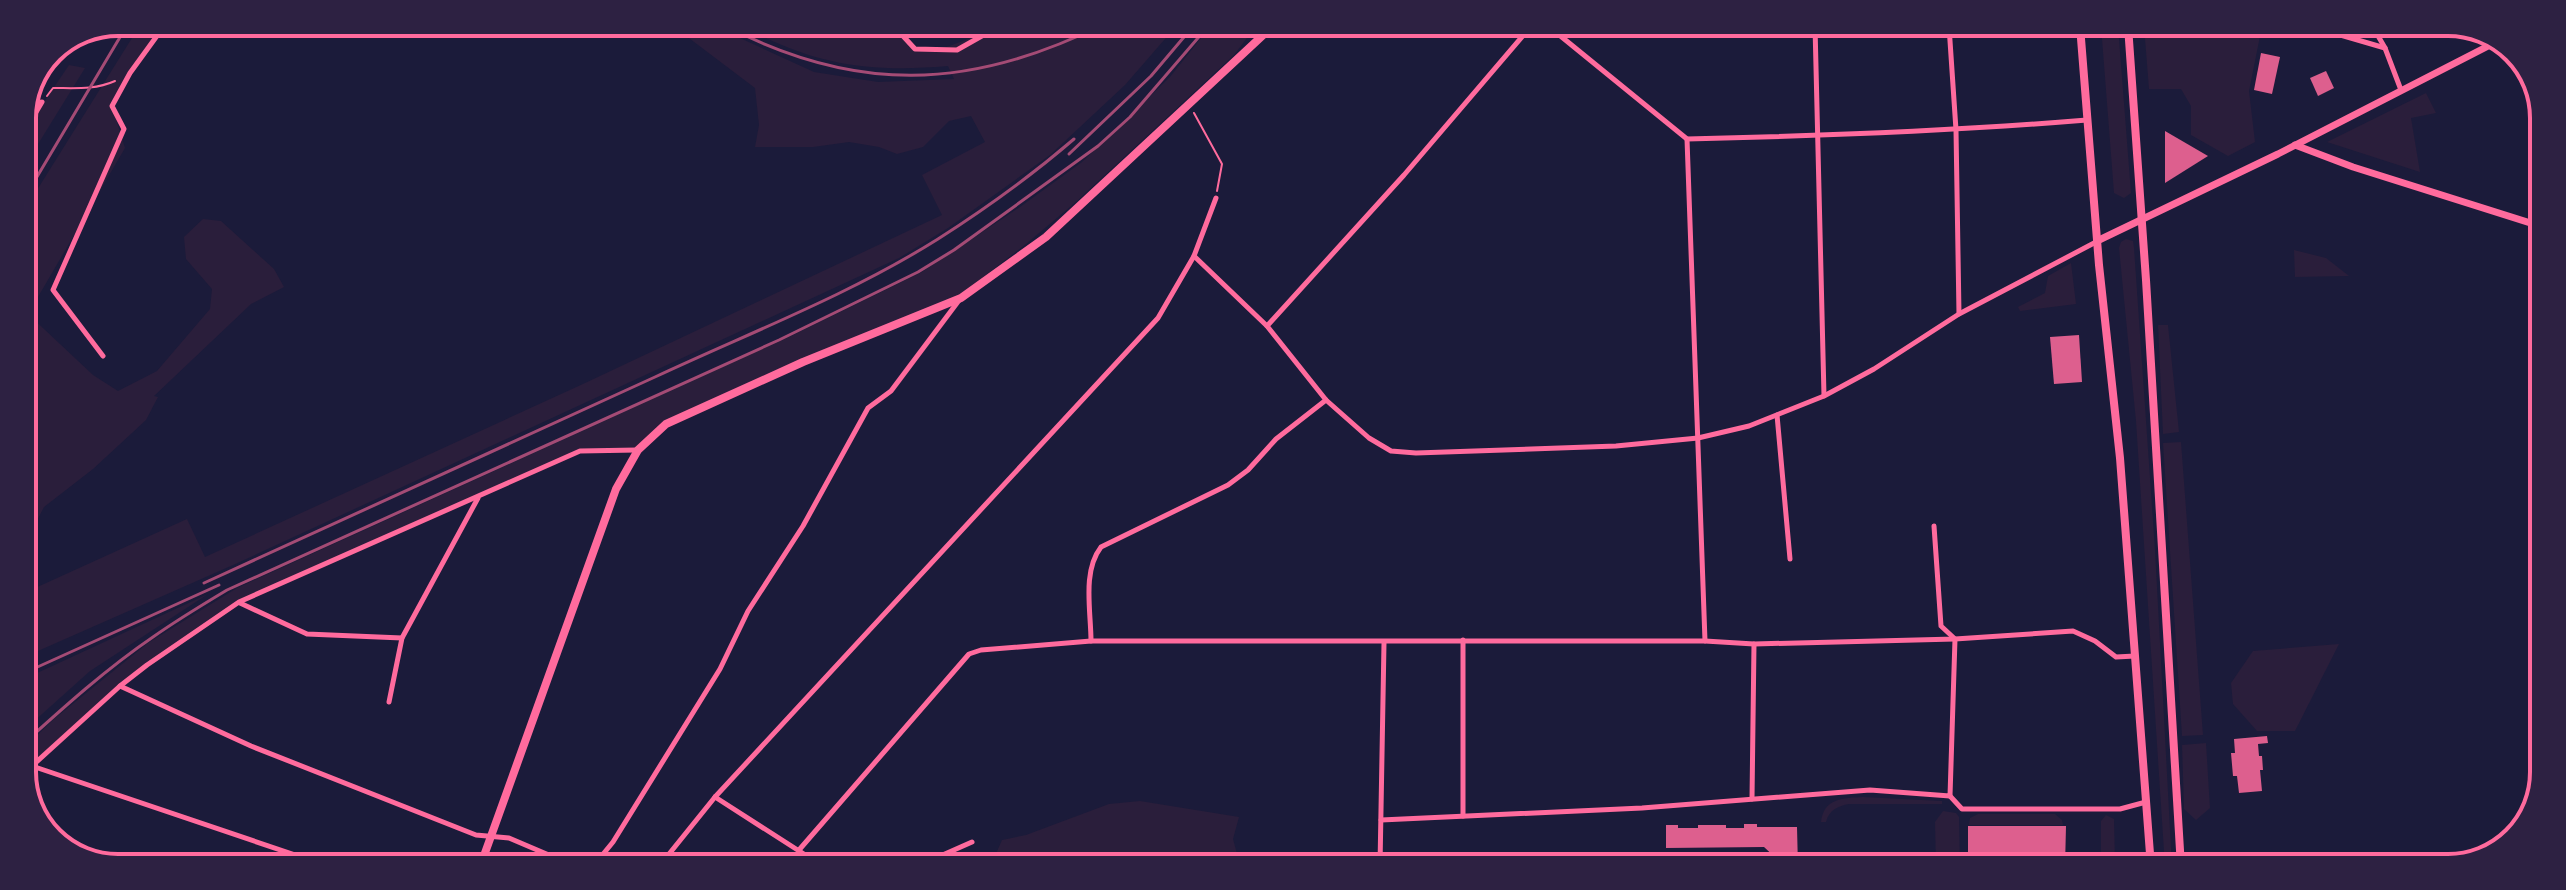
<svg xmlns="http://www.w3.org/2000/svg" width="2566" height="890" font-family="'IBM Plex Sans',sans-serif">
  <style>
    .green { fill: #2a1e3b }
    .building { fill: #dd5f8e }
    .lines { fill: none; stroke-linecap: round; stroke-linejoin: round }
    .path { stroke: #ff6b9d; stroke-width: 2 }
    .service { stroke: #ff6b9d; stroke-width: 3 }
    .minor { stroke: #ff6b9d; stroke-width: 5 }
    .tertiary { stroke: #ff6b9d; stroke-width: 7 }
    .secondary { stroke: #ff6b9d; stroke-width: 8 }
    .primary { stroke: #ff6b9d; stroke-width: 8 }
    .rail { stroke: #a44b75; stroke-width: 3 }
    .rim { fill: none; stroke: #ff6b9d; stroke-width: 4 }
  </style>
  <rect width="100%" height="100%" fill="#1b1b3a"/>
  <g class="green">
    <path d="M 142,22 L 166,22 L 130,72 L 112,106 L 125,148 L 28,314 L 93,375 L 118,391 L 157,371 L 210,309 L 212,289 L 186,259 L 184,237 L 203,219 L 221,221 L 274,269 L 284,287 L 251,304 L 154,396 L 158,397 L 146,420 L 93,469 L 44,507 L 27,540 L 22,544 L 22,214 Z"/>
    <path d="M 669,23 L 707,23 L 814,72 L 878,82 L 954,79 L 948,66 C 867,73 809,64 738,23 L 885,24 L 915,49 L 941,49 L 990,31 L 1003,24 L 1178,24 L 1125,85 L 1050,155 L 948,228 L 899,258 L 233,565 L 22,658 L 22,594 L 187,519 L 205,557 L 583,384 L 942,215 L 922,175 L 985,142 L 971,116 L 949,121 L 923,147 L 897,154 L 879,147 L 849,142 L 813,147 L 755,147 L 759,125 L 755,88 Z"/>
    <path d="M 1212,24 L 1263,24 L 1250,34 L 1234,55 L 1077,201 L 1026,244 L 960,295 L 667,424 L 638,450 L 580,451 L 242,603 L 120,686 L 22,779 L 22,750 L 54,719 L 148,643 L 237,588 L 791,336 L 922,272 L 1020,207 L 1082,162 L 1170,77 Z"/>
    <path d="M 2101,26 L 2118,26 L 2131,193 L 2124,198 L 2114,193 Z"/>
    <path d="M 2144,26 L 2262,26 L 2249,91 L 2255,142 L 2228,156 L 2191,135 L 2191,106 L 2181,89 L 2149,89 Z"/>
    <path d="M 69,65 L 85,68 L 22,170 L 22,135 Z"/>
    <path d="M 2426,93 L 2436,113 L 2411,118 L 2420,172 L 2327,142 Z"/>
    <path d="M 2126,239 L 2133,241 L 2134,248 L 2155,550 L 2172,867 L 2165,867 L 2136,421 L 2119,248 L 2121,242 Z"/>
    <path d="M 2294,250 L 2326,258 L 2349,276 L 2295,277 Z"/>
    <path d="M 2071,263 L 2076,304 L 2020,311 L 2018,307 L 2045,293 L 2048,276 Z"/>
    <path d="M 2158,325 L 2168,325 L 2179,432 L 2163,434 Z"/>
    <path d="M 2181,442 L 2203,735 L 2182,736 L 2163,443 Z"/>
    <path d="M 208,594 L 90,671 L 22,732 L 22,680 Z"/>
    <path d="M 2339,644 L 2295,731 L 2257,731 L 2233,704 L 2231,683 L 2253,651 Z"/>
    <path d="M 2206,743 L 2210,808 L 2196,820 L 2184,809 L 2182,745 Z"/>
    <path d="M 1863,797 L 1942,801 L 1942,804 L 1849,804 C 1838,806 1829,810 1826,822 L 1821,822 C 1824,798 1843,798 1863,797 Z"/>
    <path d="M 1140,801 L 1239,817 L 1233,839 L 1240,865 L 991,865 L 1002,840 L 1026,835 L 1109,804 Z"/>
    <path d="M 1943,811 L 1956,813 L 1959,817 L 1960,867 L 1936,867 L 1935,822 Z"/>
    <path d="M 1978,814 L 2055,814 L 2062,820 L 2063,825 L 1969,825 L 1970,818 Z"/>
    <path d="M 2106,815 L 2114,819 L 2115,862 L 2110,867 L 2104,867 L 2101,862 L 2101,821 Z"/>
  </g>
  <g class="building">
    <path d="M 2261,53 L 2280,57 L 2272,94 L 2254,90 Z"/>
    <path d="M 2326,71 L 2334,88 L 2318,96 L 2310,78 Z"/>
    <path d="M 2165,131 L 2208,156 L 2165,183 Z"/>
    <path d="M 2079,335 L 2082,382 L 2054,384 L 2050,337 Z"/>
    <path d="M 2267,736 L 2268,743 L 2258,744 L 2259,756 L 2262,756 L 2263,770 L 2260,770 L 2262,791 L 2239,793 L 2237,776 L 2233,776 L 2231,753 L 2235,753 L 2234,739 Z"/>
    <path d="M 1744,824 L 1757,824 L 1757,827 L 1797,827 L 1798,867 L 1778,867 L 1779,861 L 1764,847 L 1666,848 L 1666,825 L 1678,825 L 1678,828 L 1698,828 L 1698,825 L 1726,825 L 1726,828 L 1744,828 Z"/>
    <path d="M 1968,826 L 2066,826 L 2065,867 L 2050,867 L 2050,864 L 1968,864 Z"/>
  </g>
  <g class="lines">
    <g class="path">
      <path d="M 47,96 L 53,88 C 75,88 95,90 115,81"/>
      <path d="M 1194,113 L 1222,164 L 1217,191"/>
    </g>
    <path class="service" d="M 29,96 L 42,102"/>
    <g class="minor">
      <path d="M 892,24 L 915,49 L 957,50 L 1003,24"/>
      <path d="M 1547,25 L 1687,139 C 1820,136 1953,131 2087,120"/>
      <path d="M 1815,26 L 1824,396"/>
      <path d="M 1949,26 L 1956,130 L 1959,314"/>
      <path d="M 2313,27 L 2385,48"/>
      <path d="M 2373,27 L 2385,48 L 2401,90"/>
      <path d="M 22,136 L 42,102"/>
      <path d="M 1687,139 L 1705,641"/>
      <path d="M 1194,256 L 1267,326 L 1326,400 L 1369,438 L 1391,451 L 1416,453 L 1616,446 L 1698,438 L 1749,426 L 1824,396 L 1874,369 L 1959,314 L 2096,242"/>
      <path d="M 1267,326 L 1404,175 L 1532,25"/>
      <path d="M 103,356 L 53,290 L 124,129 L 112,106 L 130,73 L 167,22"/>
      <path d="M 1777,415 L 1790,559"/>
      <path d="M 240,603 L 307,634 L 402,638"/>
      <path d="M 1091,641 C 1091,611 1082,572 1101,547 L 1228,485 L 1248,470 L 1276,439 L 1326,400"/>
      <path d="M 120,686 L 251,746 L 476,835 L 509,838 L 570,864"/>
      <path d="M 389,702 L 402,638 L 478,498"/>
      <path d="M 32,766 L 322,864"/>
      <path d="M 22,779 L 32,766 L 120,686 L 147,665 L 239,602 L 580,451 L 637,450"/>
      <path d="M 1950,796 L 1962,809 L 2120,809 L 2146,802"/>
      <path d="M 715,797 L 821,865"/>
      <path d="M 1752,799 L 1754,644"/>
      <path d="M 1463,816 L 1463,640"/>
      <path d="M 1381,820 L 1642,808 L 1870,790 L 1950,796 L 1955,639 L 1941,626 L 1934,526"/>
      <path d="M 799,850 L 969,654 L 981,650 L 1091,641 L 1705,641 L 1754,644 L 1955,639 L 2073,631 L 2095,641 L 2116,657 L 2135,656"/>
      <path d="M 595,864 L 613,842 L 720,669 L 748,611 L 803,526 L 868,408 L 891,391 L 960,299"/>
      <path d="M 661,864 L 715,797 L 1158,318 L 1194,256 L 1216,198"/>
      <path d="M 920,865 L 972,842"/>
      <path d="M 1380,866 L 1384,643"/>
    </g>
    <g class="tertiary">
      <path d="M 2295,145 L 2353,167 L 2543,227"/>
      <path d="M 2097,241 L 2278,154 L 2498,41"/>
    </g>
    <path class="secondary" d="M 481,864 L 616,489 L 638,450 L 666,424 L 803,362 L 961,298 L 1046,237 L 1275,24"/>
    <g class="primary">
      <path d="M 2080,26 L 2099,265 L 2120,458 L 2151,867"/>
      <path d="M 2128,26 L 2146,280 L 2181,867"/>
    </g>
    <g class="rail">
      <path d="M 720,23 C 854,94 969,91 1104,24"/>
      <path d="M 45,62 L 63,44"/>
      <path d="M 1069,154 L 1151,76 L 1195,24"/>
      <path d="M 22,202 L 129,22"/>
      <path d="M 204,583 C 354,513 505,446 655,377 C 749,333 849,295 938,239 C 985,209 1031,176 1074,139"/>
      <path d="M 22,674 L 219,585"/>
      <path d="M 22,745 C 64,707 106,669 153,637 C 177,620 202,605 227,590 L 779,340 L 918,272 L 954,250 L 1098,146 L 1130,117 L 1210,24"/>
    </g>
  </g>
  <path d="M0 0H2566V890H0ZM118 36H2448A82 82 0 0 1 2530 118V772A82 82 0 0 1 2448 854H118A82 82 0 0 1 36 772V118A82 82 0 0 1 118 36Z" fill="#2d2142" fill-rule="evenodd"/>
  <path class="rim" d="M118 36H2448A82 82 0 0 1 2530 118V772A82 82 0 0 1 2448 854H118A82 82 0 0 1 36 772V118A82 82 0 0 1 118 36Z"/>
</svg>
